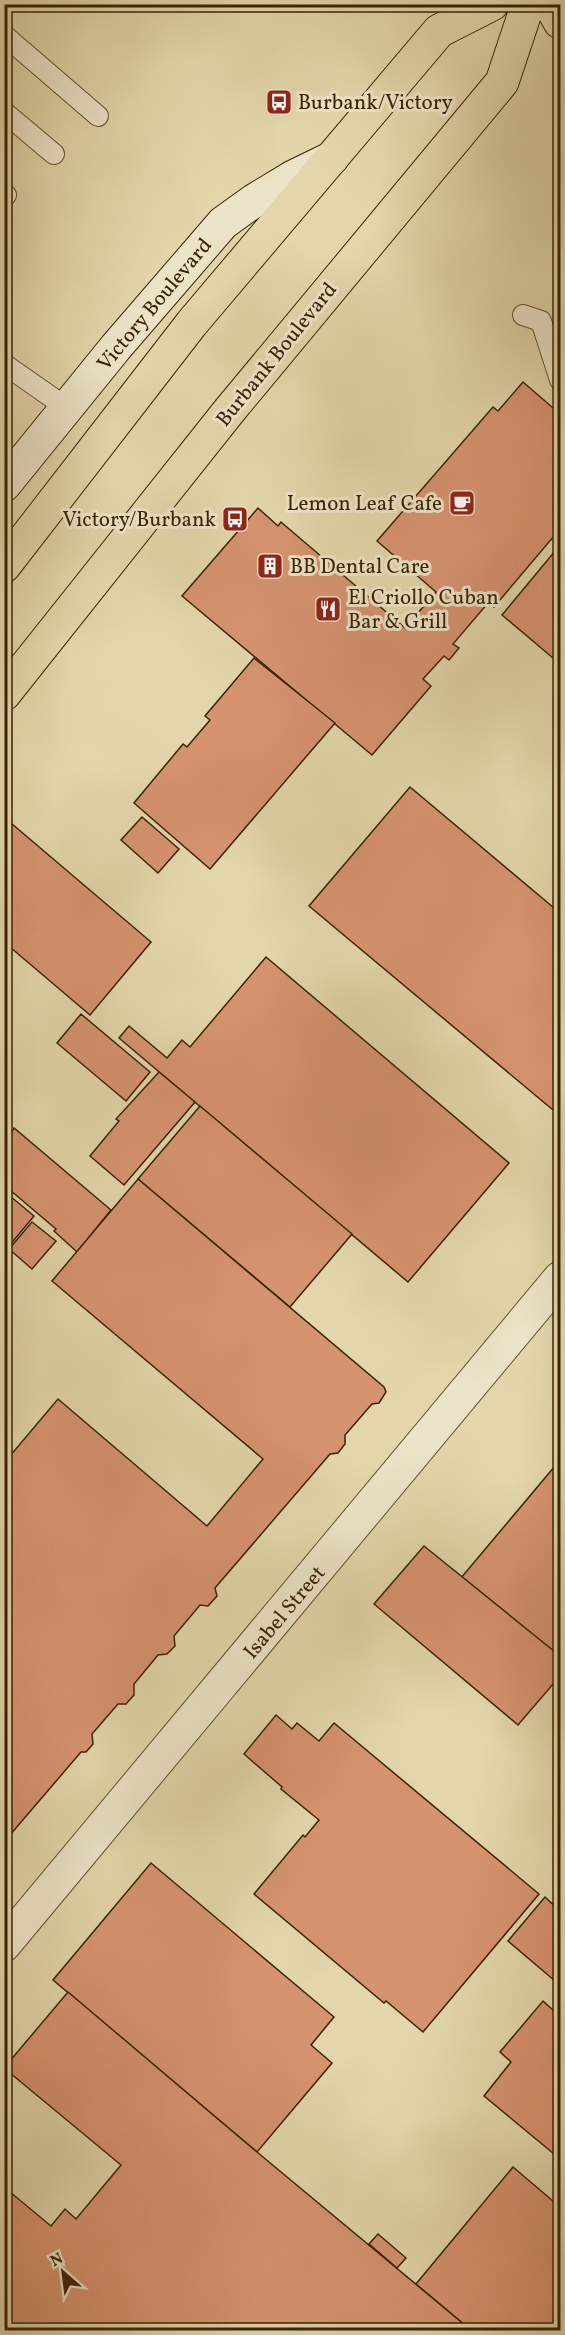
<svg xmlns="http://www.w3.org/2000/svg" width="565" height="2335" font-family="Vollkorn,serif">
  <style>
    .building { fill: #d69370; stroke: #392302; stroke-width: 1.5 }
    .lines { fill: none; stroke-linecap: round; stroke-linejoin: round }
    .lane-casing { stroke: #63502c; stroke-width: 22 }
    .street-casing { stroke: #63502c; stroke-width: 35 }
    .secondary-casing { stroke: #392302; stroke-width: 35 }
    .primary-casing { stroke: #392302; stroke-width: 35 }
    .lane { stroke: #ece4c8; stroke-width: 20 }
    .street { stroke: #ece4c8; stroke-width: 33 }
    .secondary { stroke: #ece4c8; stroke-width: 33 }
    .primary { stroke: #e2d6aa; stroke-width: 33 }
    .labels { text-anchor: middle; stroke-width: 6; stroke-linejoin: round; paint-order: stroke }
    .poi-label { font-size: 21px; fill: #392302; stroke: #ece4c8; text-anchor: start }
    .street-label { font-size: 21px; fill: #392302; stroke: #ece4c8 }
  </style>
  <rect width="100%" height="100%" fill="#e2d6aa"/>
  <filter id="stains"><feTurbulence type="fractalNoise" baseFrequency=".00333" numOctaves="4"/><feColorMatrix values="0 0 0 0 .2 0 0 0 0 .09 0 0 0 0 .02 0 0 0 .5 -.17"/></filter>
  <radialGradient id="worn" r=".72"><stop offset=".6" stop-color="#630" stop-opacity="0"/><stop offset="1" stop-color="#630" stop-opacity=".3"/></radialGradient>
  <g class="building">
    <path d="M 523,382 L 560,414 L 560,529 L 494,607 L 488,603 L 453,644 L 459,648 L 449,660 L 444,656 L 423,679 L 431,686 L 372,755 L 182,596 L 258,508 L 278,526 L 281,522 L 405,628 L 436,592 L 377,541 L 493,407 L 498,411 Z"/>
    <path d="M 560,545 L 560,664 L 502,615 Z"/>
    <path d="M 254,658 L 335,723 L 210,869 L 134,803 L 183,744 L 187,747 L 210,720 L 205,716 Z"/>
    <path d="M 410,787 L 560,913 L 560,1100 L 553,1110 L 309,906 Z"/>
    <path d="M 142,817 L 179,849 L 158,873 L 121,840 Z"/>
    <path d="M 5,818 L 151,942 L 90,1015 L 4,942 Z"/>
    <path d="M 266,957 L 509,1163 L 408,1282 L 119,1038 L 129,1026 L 167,1058 L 182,1040 L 190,1047 Z"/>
    <path d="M 81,1014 L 150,1072 L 126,1101 L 57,1043 Z"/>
    <path d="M 159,1072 L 195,1102 L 124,1185 L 90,1156 L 119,1121 L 116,1119 Z"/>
    <path d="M 200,1106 L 352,1234 L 290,1307 L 138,1179 Z"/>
    <path d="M 4,1127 L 11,1133 L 14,1128 L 111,1210 L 77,1252 L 54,1231 L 56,1229 L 4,1185 Z"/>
    <path d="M 138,1179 L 384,1387 L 386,1392 L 379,1403 L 372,1404 L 345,1435 L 345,1444 L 338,1453 L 330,1454 L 215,1588 L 217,1596 L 208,1606 L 200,1605 L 174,1636 L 175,1646 L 167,1654 L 158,1655 L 134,1684 L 134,1695 L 126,1704 L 118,1704 L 92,1734 L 93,1744 L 86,1752 L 81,1752 L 4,1842 L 4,1463 L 58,1399 L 207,1526 L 263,1459 L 52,1281 Z"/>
    <path d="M 4,1191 L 34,1216 L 4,1252 Z"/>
    <path d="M 32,1222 L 56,1241 L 32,1269 L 9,1249 Z"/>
    <path d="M 560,1460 L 560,1656 L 461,1578 Z"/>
    <path d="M 424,1546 L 560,1656 L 560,1676 L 518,1725 L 374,1604 Z"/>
    <path d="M 276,1715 L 292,1729 L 297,1723 L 319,1741 L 334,1723 L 539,1894 L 423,2032 L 386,2001 L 384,2003 L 254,1894 L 303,1835 L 305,1837 L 319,1820 L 281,1789 L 282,1787 L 244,1754 Z"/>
    <path d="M 151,1863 L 334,2017 L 311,2045 L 332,2063 L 257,2152 L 53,1980 Z"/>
    <path d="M 545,1897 L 560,1911 L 560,1974 L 555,1981 L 508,1941 Z"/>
    <path d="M 68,1992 L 257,2152 L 471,2330 L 4,2330 L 4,2187 L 51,2226 L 65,2209 L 76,2219 L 121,2165 L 4,2068 Z"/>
    <path d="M 543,2001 L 554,2011 L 560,2003 L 560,2159 L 484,2096 L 511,2062 L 500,2052 Z"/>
    <path d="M 513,2167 L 560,2207 L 560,2330 L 471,2330 L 416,2284 Z"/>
    <path d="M 378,2234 L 406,2258 L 397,2268 L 369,2244 Z"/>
  </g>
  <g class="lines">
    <defs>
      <g id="lane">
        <path d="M 4,35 L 98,116"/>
        <path d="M 4,112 L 54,154"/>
        <path d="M 4,194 L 6,195"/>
        <path d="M 523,315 L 541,321 L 560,380"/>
        <path d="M 4,364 L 67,408"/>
      </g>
      <path id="street" d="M 4,1945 L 560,1278"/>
      <path id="secondary" d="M 4,485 L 116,347 L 223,223 L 255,200 L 293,177 L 332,158"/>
      <g id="primary">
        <path d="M 550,4 L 560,22"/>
        <path d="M 4,566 L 192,323 L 439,31 L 492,4"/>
        <path d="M 4,694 L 229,411 L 502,82 L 528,4"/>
      </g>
    </defs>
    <use href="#lane" class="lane-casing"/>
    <use href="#street" class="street-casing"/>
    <use href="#secondary" class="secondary-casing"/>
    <use href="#primary" class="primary-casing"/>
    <use href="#lane" class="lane"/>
    <use href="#street" class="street"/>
    <use href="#secondary" class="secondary"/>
    <use href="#primary" class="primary"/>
  </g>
  <defs>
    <symbol id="bus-square" viewBox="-11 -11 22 22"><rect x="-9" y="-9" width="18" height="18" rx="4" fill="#8f2418" stroke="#ece4c8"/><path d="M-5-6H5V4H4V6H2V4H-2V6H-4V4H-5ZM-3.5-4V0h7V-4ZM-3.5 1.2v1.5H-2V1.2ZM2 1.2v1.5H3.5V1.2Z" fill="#fff"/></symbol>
    <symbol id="cafe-square" viewBox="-11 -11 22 22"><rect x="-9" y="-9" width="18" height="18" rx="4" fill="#8f2418" stroke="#ece4c8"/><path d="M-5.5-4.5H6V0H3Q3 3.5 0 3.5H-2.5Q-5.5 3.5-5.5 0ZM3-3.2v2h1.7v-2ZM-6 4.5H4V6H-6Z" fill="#fff"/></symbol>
    <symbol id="building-square" viewBox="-11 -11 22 22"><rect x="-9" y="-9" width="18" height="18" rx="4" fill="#8f2418" stroke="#ece4c8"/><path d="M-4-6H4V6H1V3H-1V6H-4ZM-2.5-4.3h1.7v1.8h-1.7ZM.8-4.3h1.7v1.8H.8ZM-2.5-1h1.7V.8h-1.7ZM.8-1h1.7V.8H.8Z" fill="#fff"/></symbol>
    <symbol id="restaurant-square" viewBox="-11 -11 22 22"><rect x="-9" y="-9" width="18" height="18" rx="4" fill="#8f2418" stroke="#ece4c8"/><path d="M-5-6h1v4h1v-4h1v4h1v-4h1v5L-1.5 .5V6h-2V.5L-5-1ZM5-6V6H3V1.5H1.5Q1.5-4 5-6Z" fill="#fff"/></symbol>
  </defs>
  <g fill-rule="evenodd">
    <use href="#bus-square" x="264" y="87" width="30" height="30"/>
    <use href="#cafe-square" x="447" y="488" width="30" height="30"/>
    <use href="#bus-square" x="220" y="504" width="30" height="30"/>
    <use href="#building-square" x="255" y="551" width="30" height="30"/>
    <use href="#restaurant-square" x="313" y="594" width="30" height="30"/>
  </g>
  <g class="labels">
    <g class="poi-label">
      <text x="298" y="109">Burbank/Victory</text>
      <text x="442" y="510" text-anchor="end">Lemon Leaf Cafe</text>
      <text x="216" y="526" text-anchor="end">Victory/Burbank</text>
      <text x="290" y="573">BB Dental Care</text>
      <text x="348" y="604">El Criollo Cuban<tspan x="348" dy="24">Bar &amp; Grill</tspan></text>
    </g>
    <g class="street-label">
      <text transform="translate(154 304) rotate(-50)" y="7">Victory Boulevard</text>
      <text transform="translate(276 354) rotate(-51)" y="7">Burbank Boulevard</text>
      <text transform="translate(284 1612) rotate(-50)" y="7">Isabel Street</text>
    </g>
  </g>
  <rect width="565" height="2335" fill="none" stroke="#e2d6aa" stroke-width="24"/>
  <rect x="6" y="6" width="553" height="2323" fill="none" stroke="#392302" stroke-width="3"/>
  <rect x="12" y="12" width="541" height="2311" fill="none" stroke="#392302" stroke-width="1.5"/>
  <g transform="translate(63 2272) rotate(332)" stroke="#ece4c8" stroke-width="4.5" paint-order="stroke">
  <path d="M0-4.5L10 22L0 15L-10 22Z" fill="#392302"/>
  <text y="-9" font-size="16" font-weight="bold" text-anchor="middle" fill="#392302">N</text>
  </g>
  <rect width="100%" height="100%" filter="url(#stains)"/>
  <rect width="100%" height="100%" fill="url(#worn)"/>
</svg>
